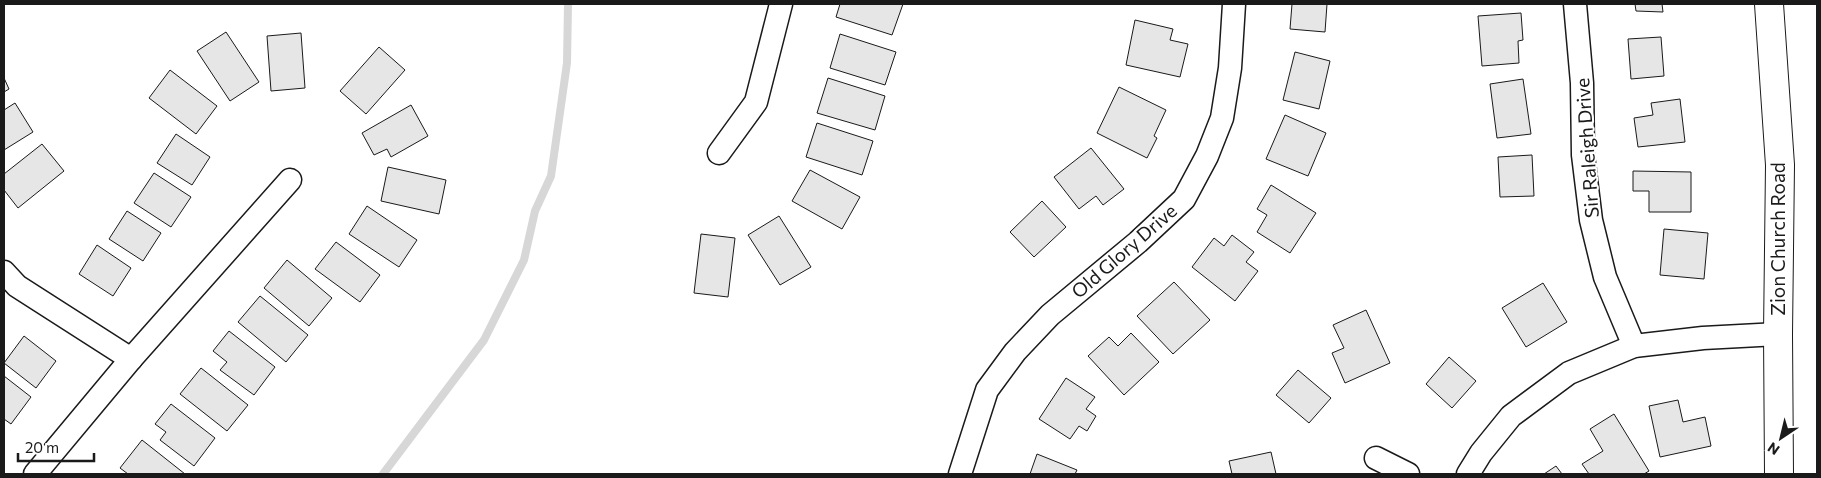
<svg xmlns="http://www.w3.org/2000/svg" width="1821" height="478" font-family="Commissioner,sans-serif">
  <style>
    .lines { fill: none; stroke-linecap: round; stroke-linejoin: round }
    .stream { stroke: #d7d7d7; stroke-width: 8 }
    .building { fill: #e6e6e6; stroke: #1a1a1a }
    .street-casing { stroke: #1a1a1a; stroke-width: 25 }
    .secondary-casing { stroke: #1a1a1a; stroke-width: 30 }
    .street { stroke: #fff; stroke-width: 22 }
    .secondary { stroke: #fff; stroke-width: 28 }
    .labels { text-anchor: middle; stroke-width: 4; stroke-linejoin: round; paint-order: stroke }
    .street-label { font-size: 19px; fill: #1a1a1a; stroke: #fff }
  </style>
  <rect width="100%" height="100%" fill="#fff"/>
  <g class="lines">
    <path class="stream" d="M 383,474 L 484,340 L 524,260 L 535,211 L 551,176 L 567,63 L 568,4"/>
  </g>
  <g class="building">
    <path d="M 840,4 L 903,4 L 892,35 L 836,17 Z"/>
    <path d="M 1292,4 L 1327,4 L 1325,32 L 1290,29 Z"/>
    <path d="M 1635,4 L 1662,4 L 1663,12 L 1636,11 Z"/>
    <path d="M 1521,13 L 1523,40 L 1518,41 L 1519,63 L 1482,66 L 1478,16 Z"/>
    <path d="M 1135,20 L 1173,29 L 1170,40 L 1188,44 L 1180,77 L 1126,65 Z"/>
    <path d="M 226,32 L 259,82 L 230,101 L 197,51 Z"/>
    <path d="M 301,33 L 305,88 L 271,91 L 267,36 Z"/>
    <path d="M 840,34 L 896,52 L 885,85 L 830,68 Z"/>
    <path d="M 1661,37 L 1664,76 L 1631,79 L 1628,39 Z"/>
    <path d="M 379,47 L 405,70 L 366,114 L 340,91 Z"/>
    <path d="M 1295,52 L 1330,61 L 1319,109 L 1283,100 Z"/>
    <path d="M 170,70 L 217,106 L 196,134 L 149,98 Z"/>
    <path d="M 4,78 L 9,89 L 4,92 Z"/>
    <path d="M 828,78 L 885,96 L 875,130 L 817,113 Z"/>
    <path d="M 1523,79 L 1531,134 L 1497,138 L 1490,84 Z"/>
    <path d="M 1119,87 L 1166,110 L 1154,136 L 1157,138 L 1147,158 L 1097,133 Z"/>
    <path d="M 1680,99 L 1685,142 L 1638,147 L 1634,118 L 1653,115 L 1651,103 Z"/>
    <path d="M 15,103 L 33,132 L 4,150 L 4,110 Z"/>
    <path d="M 411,105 L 428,136 L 391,157 L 387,149 L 374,155 L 362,133 Z"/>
    <path d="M 1285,115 L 1326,133 L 1308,176 L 1266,159 Z"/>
    <path d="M 817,123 L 873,141 L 862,175 L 806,157 Z"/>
    <path d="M 176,134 L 210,157 L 192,185 L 157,163 Z"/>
    <path d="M 42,144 L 64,171 L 18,208 L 4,190 L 4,174 Z"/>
    <path d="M 1091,148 L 1124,189 L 1103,205 L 1096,196 L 1079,209 L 1054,177 Z"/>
    <path d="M 1532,155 L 1534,196 L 1500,197 L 1498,157 Z"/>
    <path d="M 388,167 L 446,180 L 439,214 L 381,201 Z"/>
    <path d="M 810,170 L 860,197 L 842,229 L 792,201 Z"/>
    <path d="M 1633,171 L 1691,172 L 1691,212 L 1649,212 L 1649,191 L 1633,191 Z"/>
    <path d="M 154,173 L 191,197 L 171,227 L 134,203 Z"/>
    <path d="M 1271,185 L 1316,213 L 1290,253 L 1257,232 L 1267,215 L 1257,209 Z"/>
    <path d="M 1042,201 L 1066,227 L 1034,257 L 1010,232 Z"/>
    <path d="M 367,206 L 417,240 L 399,267 L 349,234 Z"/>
    <path d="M 127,211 L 161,233 L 143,261 L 109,239 Z"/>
    <path d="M 779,216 L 811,267 L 780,285 L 748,235 Z"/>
    <path d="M 1664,229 L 1708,233 L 1704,279 L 1660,275 Z"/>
    <path d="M 701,234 L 735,238 L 728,297 L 694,293 Z"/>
    <path d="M 1232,235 L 1254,252 L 1246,262 L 1258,271 L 1235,301 L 1192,267 L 1214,238 L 1224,246 Z"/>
    <path d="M 336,242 L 380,275 L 360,302 L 315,269 Z"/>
    <path d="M 97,245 L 131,268 L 113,296 L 79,274 Z"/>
    <path d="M 287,260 L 332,298 L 309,326 L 264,288 Z"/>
    <path d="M 1174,282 L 1210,320 L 1173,354 L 1137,316 Z"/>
    <path d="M 1543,283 L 1567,322 L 1526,347 L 1502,308 Z"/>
    <path d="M 260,296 L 308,335 L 286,362 L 238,322 Z"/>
    <path d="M 1366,310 L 1390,363 L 1345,383 L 1332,353 L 1344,348 L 1333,325 Z"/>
    <path d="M 229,331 L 275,367 L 254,395 L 220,370 L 227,362 L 213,351 Z"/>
    <path d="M 1131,333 L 1159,362 L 1124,395 L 1088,356 L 1109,337 L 1118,346 Z"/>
    <path d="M 24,336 L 56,361 L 36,388 L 4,363 Z"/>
    <path d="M 1449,357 L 1476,381 L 1452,408 L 1426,384 Z"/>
    <path d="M 201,368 L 248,405 L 227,431 L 180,394 Z"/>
    <path d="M 1298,370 L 1331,398 L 1309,423 L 1276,395 Z"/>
    <path d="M 4,376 L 31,397 L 11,424 L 4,419 Z"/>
    <path d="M 1066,378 L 1095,397 L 1086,409 L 1096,416 L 1087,431 L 1079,426 L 1070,439 L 1039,419 Z"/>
    <path d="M 1678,400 L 1683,422 L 1705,417 L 1711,446 L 1660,457 L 1649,406 Z"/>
    <path d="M 171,404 L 215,438 L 194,466 L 160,440 L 166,432 L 155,424 Z"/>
    <path d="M 1614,414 L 1649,471 L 1644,474 L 1589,474 L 1582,464 L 1603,451 L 1590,429 Z"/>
    <path d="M 142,440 L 185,474 L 128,474 L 120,468 Z"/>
    <path d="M 1271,452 L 1276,474 L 1232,474 L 1229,461 Z"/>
    <path d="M 1037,454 L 1077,470 L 1075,474 L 1030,474 Z"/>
    <path d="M 1556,466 L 1562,474 L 1544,474 Z"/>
  </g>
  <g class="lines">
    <defs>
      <g id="street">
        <path d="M 1575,4 L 1582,83 L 1583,155 L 1591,220 L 1605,277 L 1634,346"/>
        <path d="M 719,153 L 756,102 L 781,4"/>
        <path d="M 4,272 L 17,286 L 131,359"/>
        <path d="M 1376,458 L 1408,474"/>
        <path d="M 35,474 L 131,359 L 290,180"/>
        <path d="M 960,474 L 987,390 L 1015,352 L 1050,315 L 1138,242 L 1184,199 L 1207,156 L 1222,118 L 1230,68 L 1234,4"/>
        <path d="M 1468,474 L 1481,453 L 1511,416 L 1569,373 L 1634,346 L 1703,338 L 1778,334"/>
      </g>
      <path id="secondary" d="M 1769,4 L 1780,165 L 1778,334 L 1779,474"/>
    </defs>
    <use href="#street" class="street-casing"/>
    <use href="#secondary" class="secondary-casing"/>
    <use href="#street" class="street"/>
    <use href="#secondary" class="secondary"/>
  </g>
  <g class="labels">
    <g class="street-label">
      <text transform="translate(1587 148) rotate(-94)" y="7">Sir Raleigh Drive</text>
      <text transform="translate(1778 239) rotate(-90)" y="7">Zion Church Road</text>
      <text transform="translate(1124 251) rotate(-41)" y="7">Old Glory Drive</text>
    </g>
  </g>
  <rect width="1821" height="478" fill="none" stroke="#1a1a1a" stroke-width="10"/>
  <g transform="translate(1781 438) rotate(215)" stroke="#ffffff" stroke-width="4" paint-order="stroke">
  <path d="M0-4L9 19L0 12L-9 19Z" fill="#1a1a1a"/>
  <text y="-8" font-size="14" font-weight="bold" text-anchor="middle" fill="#1a1a1a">N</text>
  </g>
  <path d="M18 453v8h76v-8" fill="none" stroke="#1a1a1a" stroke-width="2.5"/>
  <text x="25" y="453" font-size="15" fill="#1a1a1a" stroke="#ffffff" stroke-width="4" paint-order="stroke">20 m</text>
</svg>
